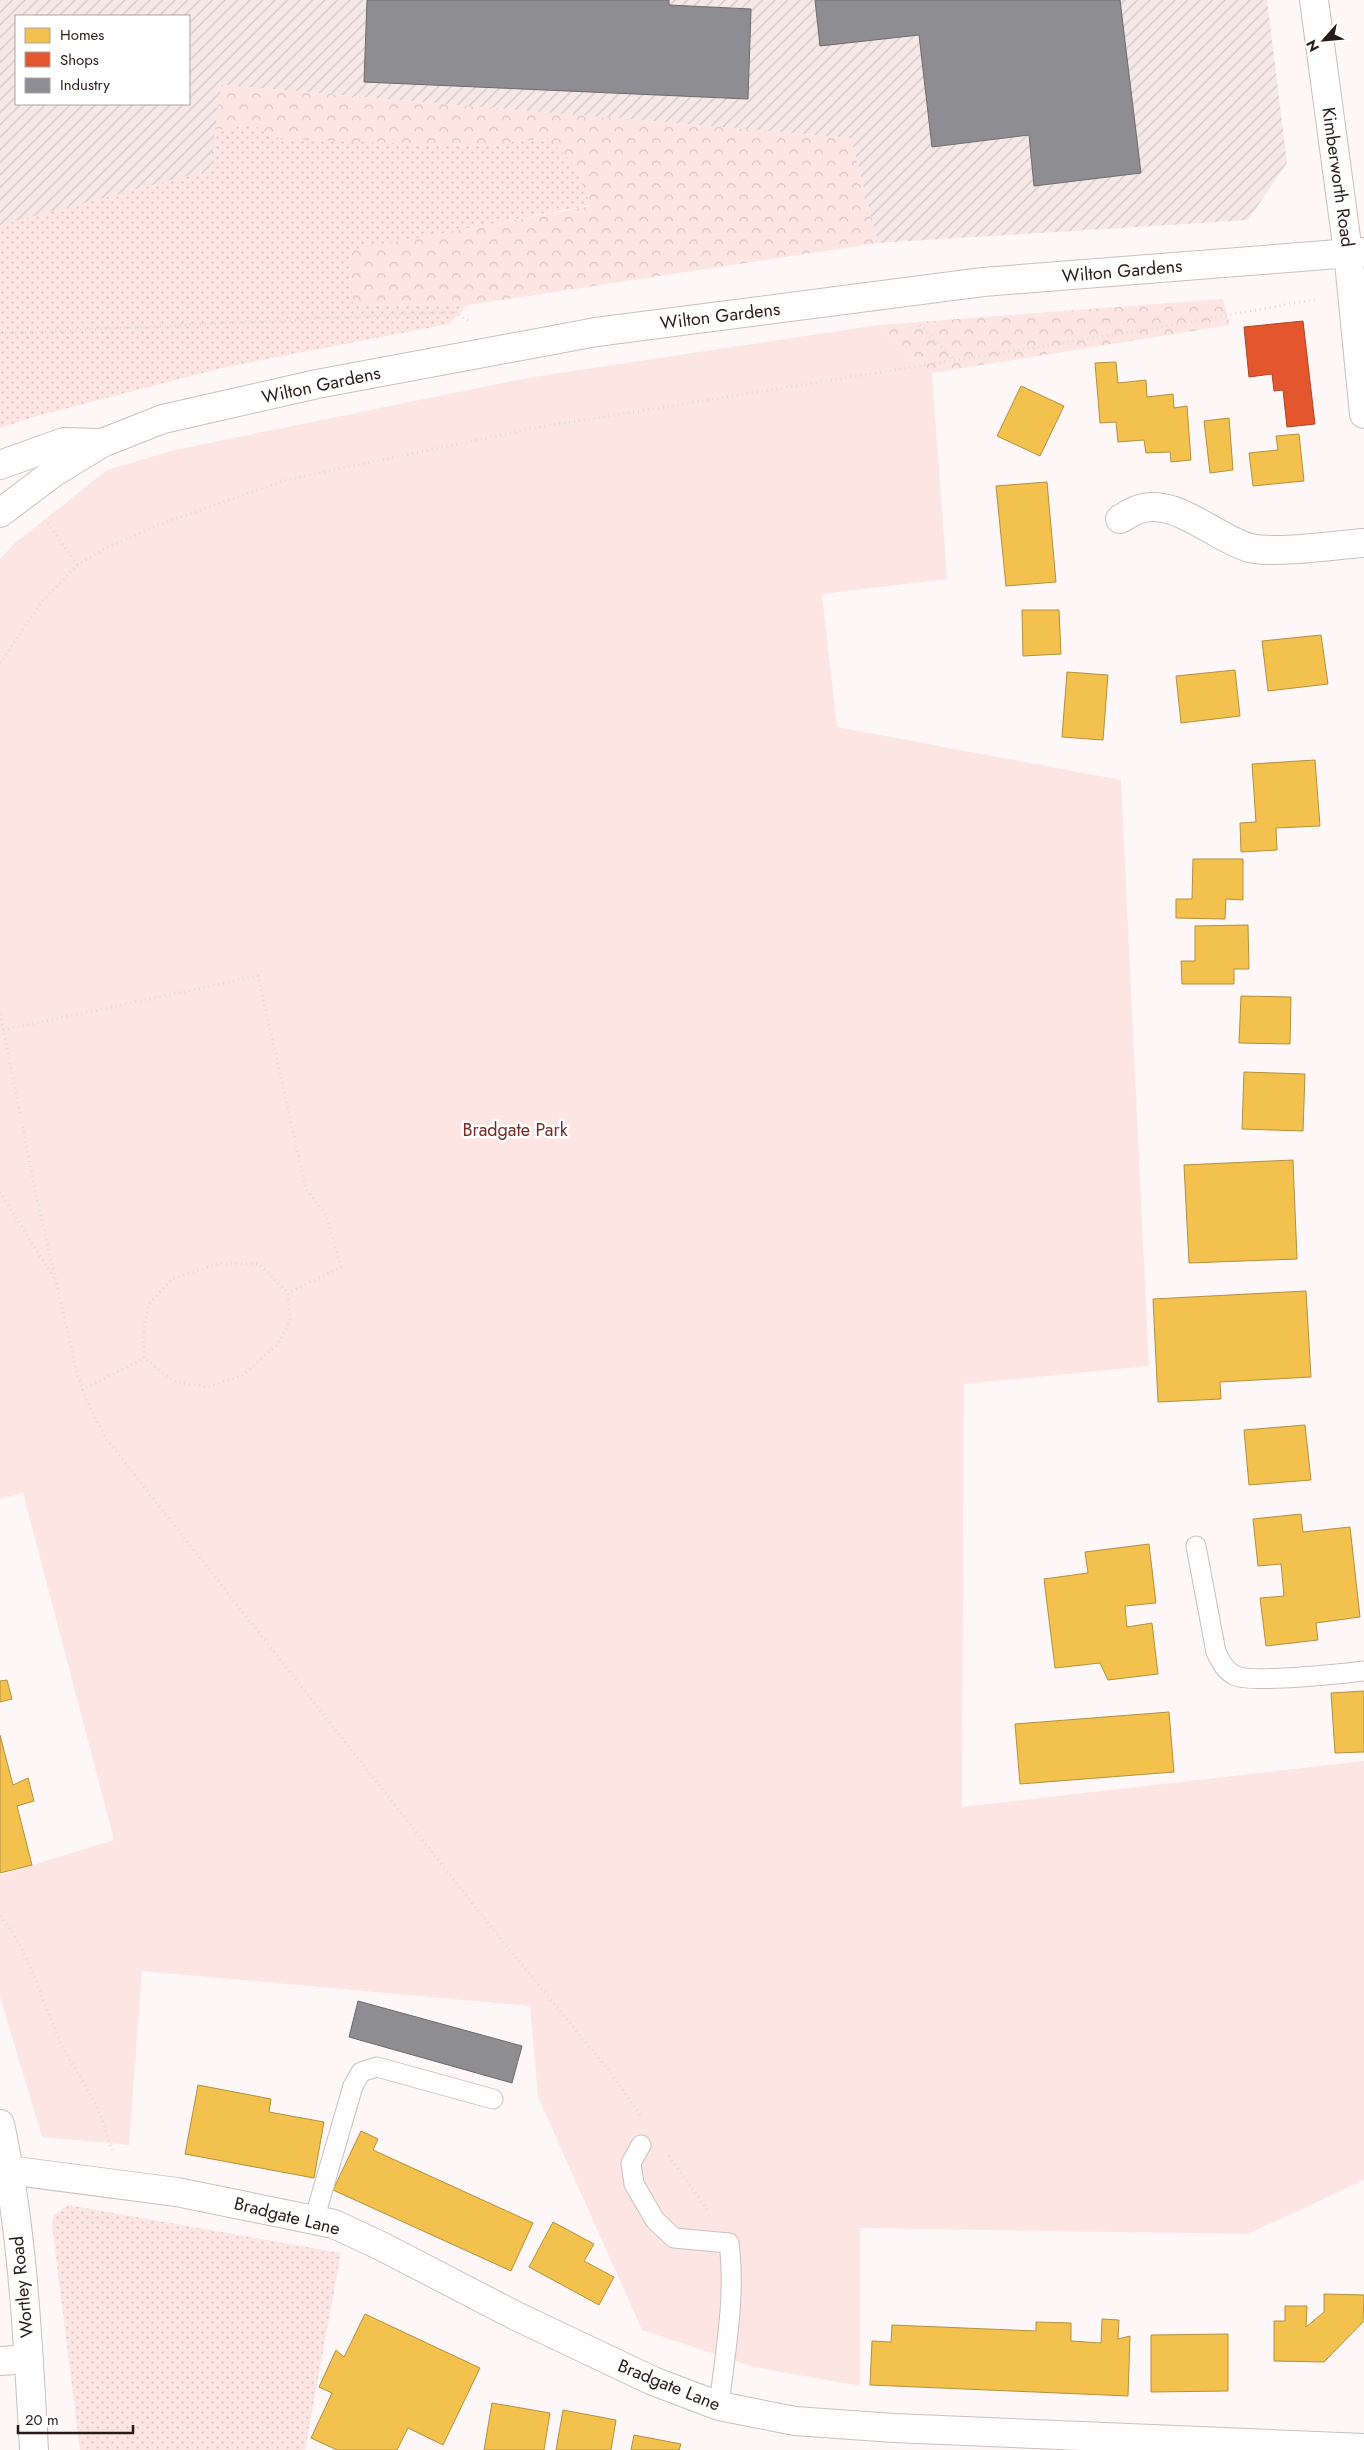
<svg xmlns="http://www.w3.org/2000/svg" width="1364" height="2450" font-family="Jost,sans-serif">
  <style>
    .industrial { fill: url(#industrial-furrows); fill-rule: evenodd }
    .grass { fill: url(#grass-dots) }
    .forest { fill: url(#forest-crowns) }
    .green { fill: #fce5e2 }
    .homes { fill: #f2c14e; stroke: #b58f3e }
    .shops { fill: #e4572e; stroke: #ac4527 }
    .industry { fill: #8d8d92; stroke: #6f6a6d }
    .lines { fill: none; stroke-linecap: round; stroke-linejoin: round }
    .service-casing { stroke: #c9c0be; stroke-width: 21 }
    .minor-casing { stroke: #c9c0be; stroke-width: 30 }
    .tertiary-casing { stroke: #c9c0be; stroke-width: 30 }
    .primary-casing { stroke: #c9c0be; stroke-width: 30 }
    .path { stroke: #dedcdc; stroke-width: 3; stroke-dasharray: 1 4; stroke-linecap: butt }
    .service { stroke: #fffefe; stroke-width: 19 }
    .minor { stroke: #fffefe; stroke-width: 28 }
    .tertiary { stroke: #fffefe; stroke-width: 28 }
    .primary { stroke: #fffefe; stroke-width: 28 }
    .labels { text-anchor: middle; stroke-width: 5; stroke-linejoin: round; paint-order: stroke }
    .street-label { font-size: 18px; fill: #281a18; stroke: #fff }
    .park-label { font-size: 18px; fill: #772923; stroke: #fff }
  </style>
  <defs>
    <pattern id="industrial-furrows" width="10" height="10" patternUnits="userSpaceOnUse" patternTransform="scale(1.25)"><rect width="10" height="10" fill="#f5e8e6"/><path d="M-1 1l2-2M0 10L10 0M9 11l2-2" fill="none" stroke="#d2c6c5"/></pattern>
    <pattern id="grass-dots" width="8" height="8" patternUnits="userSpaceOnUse" patternTransform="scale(1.25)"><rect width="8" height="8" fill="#fce5e2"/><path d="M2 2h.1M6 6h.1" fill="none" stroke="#d8c4c1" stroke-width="1.8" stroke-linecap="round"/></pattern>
    <pattern id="forest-crowns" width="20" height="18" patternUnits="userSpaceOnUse" patternTransform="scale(1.25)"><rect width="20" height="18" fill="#fce5e2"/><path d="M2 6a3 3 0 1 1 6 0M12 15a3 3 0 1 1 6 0" fill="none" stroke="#d8c4c1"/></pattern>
  </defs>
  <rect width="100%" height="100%" fill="#fdf8f7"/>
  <path class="industrial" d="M 0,0 L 1267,0 L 1287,163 L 1248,220 L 878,243 L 851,138 L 221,85 L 211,170 L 0,225 ZM 16,16 L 189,16 L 189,104 L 16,104 Z"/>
  <g class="grass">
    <path d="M 253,125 L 281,139 L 476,146 L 549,138 L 574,165 L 591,205 L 350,251 L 353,304 L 468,305 L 449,324 L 226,367 L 37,416 L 0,428 L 0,225 L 210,170 L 215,130 Z"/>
    <path d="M 68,2205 L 341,2253 L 305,2450 L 80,2450 L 52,2226 L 54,2215 Z"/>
  </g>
  <g class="forest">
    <path d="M 221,85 L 851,138 L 878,243 L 468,305 L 353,304 L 350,250 L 591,206 L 574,165 L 549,138 L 476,146 L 281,139 L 253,125 L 215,130 Z"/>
    <path d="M 1223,299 L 1230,325 L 932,373 L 878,325 Z"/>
  </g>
  <path class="green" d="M 878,325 L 932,373 L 947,579 L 822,594 L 837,727 L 1121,780 L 1149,1366 L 964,1384 L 962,1807 L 1364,1761 L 1364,2180 L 1248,2234 L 860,2228 L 860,2386 L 754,2367 L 642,2330 L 538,2097 L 530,2006 L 142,1971 L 129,2145 L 42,2137 L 0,1997 L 0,1875 L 114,1840 L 23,1493 L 0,1499 L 0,559 L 14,544 L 107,470 L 175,450 L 527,378 Z"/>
  <g class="homes">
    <path d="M 1116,362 L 1118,383 L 1146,380 L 1147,397 L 1173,394 L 1174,408 L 1187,406 L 1191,460 L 1171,462 L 1170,452 L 1146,453 L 1144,440 L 1118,442 L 1116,422 L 1100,423 L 1095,363 Z"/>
    <path d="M 1021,386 L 1064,406 L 1040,456 L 997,436 Z"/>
    <path d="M 1229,418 L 1233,470 L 1210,473 L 1204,421 Z"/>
    <path d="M 1299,434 L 1304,481 L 1253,486 L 1249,453 L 1278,450 L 1276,436 Z"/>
    <path d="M 1047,482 L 1056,582 L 1006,586 L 996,486 Z"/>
    <path d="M 1022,610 L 1059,610 L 1061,654 L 1023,656 Z"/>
    <path d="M 1321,635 L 1328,684 L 1268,691 L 1262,641 Z"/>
    <path d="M 1235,670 L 1240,716 L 1181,723 L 1176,676 Z"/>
    <path d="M 1067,672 L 1108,675 L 1103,740 L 1062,737 Z"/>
    <path d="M 1315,760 L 1320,826 L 1276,828 L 1277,850 L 1241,852 L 1240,823 L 1256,822 L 1252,764 Z"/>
    <path d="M 1193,859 L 1243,859 L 1243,900 L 1226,899 L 1225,919 L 1176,918 L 1176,899 L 1192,899 Z"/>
    <path d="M 1248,925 L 1249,969 L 1234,969 L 1234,984 L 1182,984 L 1181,961 L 1195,961 L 1195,926 Z"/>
    <path d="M 1241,996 L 1291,997 L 1290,1044 L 1239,1043 Z"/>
    <path d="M 1244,1072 L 1305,1074 L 1303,1131 L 1242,1129 Z"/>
    <path d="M 1293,1160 L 1297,1259 L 1189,1263 L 1184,1165 Z"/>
    <path d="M 1306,1291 L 1311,1377 L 1220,1382 L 1221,1399 L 1158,1402 L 1153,1299 Z"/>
    <path d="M 1305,1425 L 1311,1480 L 1249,1485 L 1244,1430 Z"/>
    <path d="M 1301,1514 L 1303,1532 L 1350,1527 L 1360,1617 L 1316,1623 L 1318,1640 L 1266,1646 L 1260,1598 L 1284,1596 L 1281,1564 L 1258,1566 L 1253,1519 Z"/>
    <path d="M 1149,1544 L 1156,1603 L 1125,1606 L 1127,1627 L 1152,1623 L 1158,1674 L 1108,1680 L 1100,1663 L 1055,1668 L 1044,1579 L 1088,1573 L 1085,1552 Z"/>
    <path d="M 7,1680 L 12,1699 L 0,1702 L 0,1681 Z"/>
    <path d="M 1364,1691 L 1364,1752 L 1335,1753 L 1331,1693 Z"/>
    <path d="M 1169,1712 L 1174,1772 L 1020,1784 L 1015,1724 Z"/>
    <path d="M 0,1735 L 13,1785 L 28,1778 L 34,1801 L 17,1806 L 32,1865 L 0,1873 Z"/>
    <path d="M 198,2085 L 271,2099 L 269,2112 L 324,2122 L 314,2178 L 185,2154 Z"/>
    <path d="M 361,2131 L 378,2139 L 373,2150 L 533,2223 L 511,2271 L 333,2190 Z"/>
    <path d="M 553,2222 L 594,2244 L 584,2261 L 614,2277 L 599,2305 L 529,2267 Z"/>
    <path d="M 1324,2294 L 1364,2295 L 1363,2322 L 1324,2362 L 1274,2361 L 1274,2321 L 1285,2321 L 1285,2306 L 1307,2306 L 1306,2327 L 1324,2312 Z"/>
    <path d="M 365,2314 L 480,2368 L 443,2445 L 408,2428 L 397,2450 L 337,2450 L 311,2438 L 332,2393 L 319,2387 L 336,2350 L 344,2357 Z"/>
    <path d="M 1102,2319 L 1119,2320 L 1118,2339 L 1130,2336 L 1128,2396 L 870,2385 L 872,2341 L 891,2342 L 892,2325 L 1036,2331 L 1036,2322 L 1071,2323 L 1071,2341 L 1101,2343 Z"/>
    <path d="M 1228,2334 L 1228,2391 L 1151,2392 L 1151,2335 Z"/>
    <path d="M 492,2403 L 550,2413 L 544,2450 L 484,2450 Z"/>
    <path d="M 563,2410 L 616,2420 L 611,2450 L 556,2450 Z"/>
    <path d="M 634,2435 L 681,2444 L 679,2450 L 631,2450 Z"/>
  </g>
  <path class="shops" d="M 1303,321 L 1315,424 L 1287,427 L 1283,390 L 1274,391 L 1272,374 L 1249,377 L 1244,327 Z"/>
  <g class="industry">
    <path d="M 367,0 L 669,0 L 669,5 L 751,9 L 748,99 L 364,82 Z"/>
    <path d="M 815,0 L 1120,0 L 1141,173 L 1034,186 L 1029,135 L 932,147 L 919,35 L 820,46 Z"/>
    <path d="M 358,2001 L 522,2046 L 512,2083 L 349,2037 Z"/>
  </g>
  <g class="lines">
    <defs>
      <g id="service">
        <path d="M 1196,1546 L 1216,1652 C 1221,1662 1225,1671 1236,1676 C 1252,1683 1343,1674 1364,1671"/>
        <path d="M 641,2145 L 631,2163 L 634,2184 L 655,2220 L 674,2238 L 729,2243 C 736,2297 725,2352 719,2406"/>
        <path d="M 314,2220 L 353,2086 L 361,2072 L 377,2067 L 493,2099"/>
      </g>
      <g id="minor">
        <path d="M 1120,519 C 1126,516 1131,512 1137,510 C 1173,495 1216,539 1250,548 C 1277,554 1334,545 1364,543"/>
        <path d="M 0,2169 L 177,2192 L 334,2224 L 381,2246 L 516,2316 L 653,2381 L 719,2406 L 795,2421 L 894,2428 L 1364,2448"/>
        <path d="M 0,2361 L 29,2359"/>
      </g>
      <path id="tertiary" d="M 1314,0 L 1348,252 L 1364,414"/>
      <g id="primary">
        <path d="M 0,465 L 64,442 L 102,443"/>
        <path d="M 0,513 L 53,473 L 102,443 L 163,419 L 317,384 L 596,332 L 983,282 L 1364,252"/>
        <path d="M 0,2124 C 23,2231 28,2342 34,2450"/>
      </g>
    </defs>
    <use href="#service" class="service-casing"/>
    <use href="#minor" class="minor-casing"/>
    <use href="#tertiary" class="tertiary-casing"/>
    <use href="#primary" class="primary-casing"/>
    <g class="path">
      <path d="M 920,325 L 954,360"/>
      <path d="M 0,334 L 454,312 L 469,321"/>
      <path d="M 77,565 L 102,550 L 158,525 L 286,480 L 534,428 L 1149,329 L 1318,299"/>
      <path d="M 0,663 L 41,603 L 77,565 L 46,520"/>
      <path d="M 0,1014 L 38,1203 L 77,1373 L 87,1401 L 107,1440 L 495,1932 L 608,2069 L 641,2116"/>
      <path d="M 3,1030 L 258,976 L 306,1189 L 326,1215 L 341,1267 L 288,1293"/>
      <path d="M 0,1192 L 54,1278"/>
      <path d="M 221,1263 L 259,1264 L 288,1293 L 290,1320 L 279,1343 L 242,1376 L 207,1387 L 173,1381 L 144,1358 L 143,1337 L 148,1305 L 172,1279 Z"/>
      <path d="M 82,1390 L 144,1358"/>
      <path d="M 0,1916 C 32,1954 41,2003 63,2047 C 73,2067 87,2086 97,2107 C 103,2121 107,2136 112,2150"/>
      <path d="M 669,2156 L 709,2212"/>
    </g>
    <use href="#service" class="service"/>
    <use href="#minor" class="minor"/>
    <use href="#tertiary" class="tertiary"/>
    <use href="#primary" class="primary"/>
  </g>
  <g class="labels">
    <g class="street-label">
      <text transform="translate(1338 177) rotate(82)" y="6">Kimberworth Road</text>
      <text transform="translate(1122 271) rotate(-5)" y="6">Wilton Gardens</text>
      <text transform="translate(720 316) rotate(-7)" y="6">Wilton Gardens</text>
      <text transform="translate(321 385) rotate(-12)" y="6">Wilton Gardens</text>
      <text transform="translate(287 2216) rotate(14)" y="6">Bradgate Lane</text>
      <text transform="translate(22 2287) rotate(-96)" y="6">Wortley Road</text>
      <text transform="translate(669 2385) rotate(22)" y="6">Bradgate Lane</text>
    </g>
    <g class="park-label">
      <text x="515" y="1136">Bradgate Park</text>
    </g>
  </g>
  <rect x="15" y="15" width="175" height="90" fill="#ffffff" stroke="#a9a3a3"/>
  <rect x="25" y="28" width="25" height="15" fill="#f2c14e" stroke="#a9a3a3"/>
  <text x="60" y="40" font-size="15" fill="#281a18">Homes</text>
  <rect x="25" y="52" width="25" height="15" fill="#e4572e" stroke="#a9a3a3"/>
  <text x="60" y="65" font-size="15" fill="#281a18">Shops</text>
  <rect x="25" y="78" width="25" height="15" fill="#8d8d92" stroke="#a9a3a3"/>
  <text x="60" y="90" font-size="15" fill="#281a18">Industry</text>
  <g transform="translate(1324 40) rotate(243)" stroke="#ffffff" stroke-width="4" paint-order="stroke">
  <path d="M0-4L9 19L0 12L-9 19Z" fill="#281a18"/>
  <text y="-8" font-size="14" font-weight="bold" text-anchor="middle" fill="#281a18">N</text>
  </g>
  <path d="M18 2425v8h115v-8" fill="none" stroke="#281a18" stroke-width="2.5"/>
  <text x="25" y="2425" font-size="15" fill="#281a18" stroke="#ffffff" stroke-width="4" paint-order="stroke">20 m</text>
</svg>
